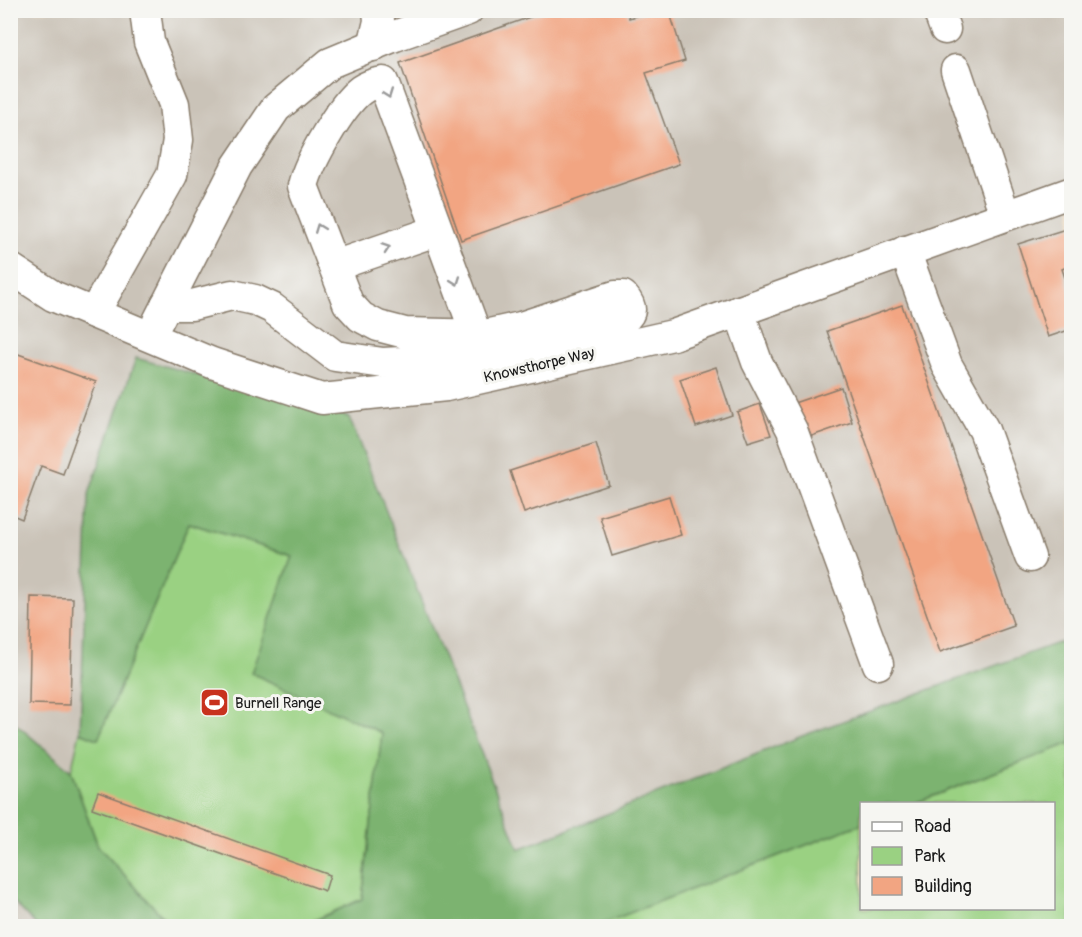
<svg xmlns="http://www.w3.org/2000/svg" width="1082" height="937" font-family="Pangolin,sans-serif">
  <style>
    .industrial { fill: #cac3b8 }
    .green { fill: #9ad182; stroke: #5b764f; stroke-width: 1.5 }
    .forest { fill: #7bb370; stroke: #4c6846; stroke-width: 1.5 }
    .building { fill: #f2a582 }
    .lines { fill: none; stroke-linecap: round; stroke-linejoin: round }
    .minor-casing { stroke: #887b6b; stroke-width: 33 }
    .minor { stroke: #fff; stroke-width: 30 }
    .oneway { stroke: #999 }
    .labels { text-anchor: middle; stroke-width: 6; stroke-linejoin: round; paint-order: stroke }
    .street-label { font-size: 15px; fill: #1c1c1c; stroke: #f6f6f2 }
    .poi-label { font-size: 15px; fill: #1c1c1c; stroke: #f6f6f2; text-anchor: start }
  </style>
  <rect width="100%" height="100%" fill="#f6f6f2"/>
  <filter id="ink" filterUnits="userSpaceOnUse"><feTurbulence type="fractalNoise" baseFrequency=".0167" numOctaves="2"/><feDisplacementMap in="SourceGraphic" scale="12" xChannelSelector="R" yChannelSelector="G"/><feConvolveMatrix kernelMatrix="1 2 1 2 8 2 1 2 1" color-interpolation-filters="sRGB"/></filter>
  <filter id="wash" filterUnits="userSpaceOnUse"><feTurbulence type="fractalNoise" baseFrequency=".008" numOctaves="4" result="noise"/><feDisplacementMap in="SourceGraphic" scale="24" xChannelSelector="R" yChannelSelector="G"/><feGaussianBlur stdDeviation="1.35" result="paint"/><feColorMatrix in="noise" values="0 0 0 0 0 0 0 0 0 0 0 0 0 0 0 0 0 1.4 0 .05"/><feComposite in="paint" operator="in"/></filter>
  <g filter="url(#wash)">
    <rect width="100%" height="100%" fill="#f3daba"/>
    <g class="industrial">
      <path d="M 11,11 L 1071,11 L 1071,638 L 802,736 L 519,849 L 349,418 L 89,494 L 252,673 L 382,733 L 302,926 L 171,926 L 98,846 L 71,771 L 11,719 Z"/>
      <path d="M 11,899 L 37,926 L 11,926 Z"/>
    </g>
    <g class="green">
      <path d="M 189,523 L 292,556 L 252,673 L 382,733 L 362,899 L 302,926 L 171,926 L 98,846 L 71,771 L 80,732 L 98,739 Z"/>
      <path d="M 1071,743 L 1071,926 L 596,926 L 861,824 L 862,908 L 1054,908 L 1054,804 L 915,803 Z"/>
    </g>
    <g class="forest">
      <path d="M 136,358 L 349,417 L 519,849 L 802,736 L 1071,638 L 1071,743 L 915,803 L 862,804 L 861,824 L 596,926 L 302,926 L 362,899 L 382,733 L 251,673 L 292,556 L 189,523 L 98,739 L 80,732 L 89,494 Z"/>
      <path d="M 10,719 L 71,771 L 98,846 L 171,926 L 37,926 L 11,899 Z"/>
    </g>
    <g id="blocks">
      <g class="building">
        <path d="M 550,10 L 626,10 L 629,18 L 653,10 L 669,10 L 685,61 L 646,73 L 679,164 L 461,240 L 400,63 Z"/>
        <path d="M 1072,227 L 1072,265 L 1062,269 L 1072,298 L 1072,329 L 1048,337 L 1018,244 Z"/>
        <path d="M 902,305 L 1014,626 L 940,652 L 827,331 Z"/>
        <path d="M 10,351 L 96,382 L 63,474 L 41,466 L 22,519 L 10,514 Z"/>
        <path d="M 716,367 L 732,415 L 696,427 L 680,379 Z"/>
        <path d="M 841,387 L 852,422 L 806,438 L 794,403 Z"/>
        <path d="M 760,404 L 771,435 L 748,442 L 737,412 Z"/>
        <path d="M 596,443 L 609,485 L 524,513 L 510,471 Z"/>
        <path d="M 669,496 L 681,535 L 612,556 L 600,517 Z"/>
        <path d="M 31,597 L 73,598 L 70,705 L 29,704 Z"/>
        <path d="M 98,792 L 330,875 L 325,891 L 92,808 Z"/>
      </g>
    </g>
  </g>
  <g filter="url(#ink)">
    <use href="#blocks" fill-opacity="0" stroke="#887b6b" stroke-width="1.5"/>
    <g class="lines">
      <defs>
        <g id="minor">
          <path d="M 938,10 L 945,29"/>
          <path d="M 373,46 L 379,21 L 378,10"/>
          <path d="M 956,70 L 1005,215"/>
          <path d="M 905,251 L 947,365 L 984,430 L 1030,557"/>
          <path d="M 334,266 L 430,233 L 436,228"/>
          <path d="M 10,268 L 53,296 L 212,363 L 322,399 L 446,386 L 673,335 L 1072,192"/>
          <path d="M 166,305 L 192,305 L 232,295 L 255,300 L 272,308 L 335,356 L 383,363 L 457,359 L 524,351 L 611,325 C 628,319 637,312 623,296 L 615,296 L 521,327 L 485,335 L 405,333 L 378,326 L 361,317 L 348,303 L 303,186 C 309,161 341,105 361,90 C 368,85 376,83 383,82 L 476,334"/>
          <path d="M 739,311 L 757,362 L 792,430 L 878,664"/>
          <path d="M 94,313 L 172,175 L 178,140 L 174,104 L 149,42 L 145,10"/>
          <path d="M 158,321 L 237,166 L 276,108 L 330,63 L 395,36 L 468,10"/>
        </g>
      </defs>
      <use href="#minor" class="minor-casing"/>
      <use href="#minor" class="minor"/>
    </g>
    <defs><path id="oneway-chevron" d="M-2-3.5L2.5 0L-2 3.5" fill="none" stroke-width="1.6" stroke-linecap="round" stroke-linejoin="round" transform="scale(1.5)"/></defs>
    <g class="oneway">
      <use href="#oneway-chevron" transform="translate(388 94) rotate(70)"/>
      <use href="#oneway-chevron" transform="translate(319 228) rotate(-111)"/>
      <use href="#oneway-chevron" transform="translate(386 248) rotate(-19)"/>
      <use href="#oneway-chevron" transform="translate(456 281) rotate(70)"/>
    </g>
  </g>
  <defs>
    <symbol id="stadium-square" viewBox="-11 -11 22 22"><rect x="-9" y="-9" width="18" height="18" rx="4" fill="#c8321e" stroke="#f6f6f2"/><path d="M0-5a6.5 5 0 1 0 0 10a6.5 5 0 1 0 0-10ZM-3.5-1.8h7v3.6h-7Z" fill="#fff"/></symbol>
  </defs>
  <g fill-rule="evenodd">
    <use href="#stadium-square" x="198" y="686" width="33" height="33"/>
  </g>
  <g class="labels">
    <g class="street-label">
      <text transform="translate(539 365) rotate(-13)" y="5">Knowsthorpe Way</text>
    </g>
    <g class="poi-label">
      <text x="235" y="708">Burnell Range</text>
    </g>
  </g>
  <rect width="1082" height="937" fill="none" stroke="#f6f6f2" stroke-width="36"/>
  <rect x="860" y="802" width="195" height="108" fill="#f6f6f2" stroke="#9f9f9c" stroke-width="1.5"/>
  <rect x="872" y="822" width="30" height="9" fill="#ffffff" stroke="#9f9f9c" stroke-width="1.5"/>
  <text x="914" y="832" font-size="18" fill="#1c1c1c">Road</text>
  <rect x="872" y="847" width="30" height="18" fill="#9ad182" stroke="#9f9f9c" stroke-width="1.5"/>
  <text x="914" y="862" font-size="18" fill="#1c1c1c">Park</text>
  <rect x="872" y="877" width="30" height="18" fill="#f2a582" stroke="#9f9f9c" stroke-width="1.5"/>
  <text x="914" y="892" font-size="18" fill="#1c1c1c">Building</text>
</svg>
